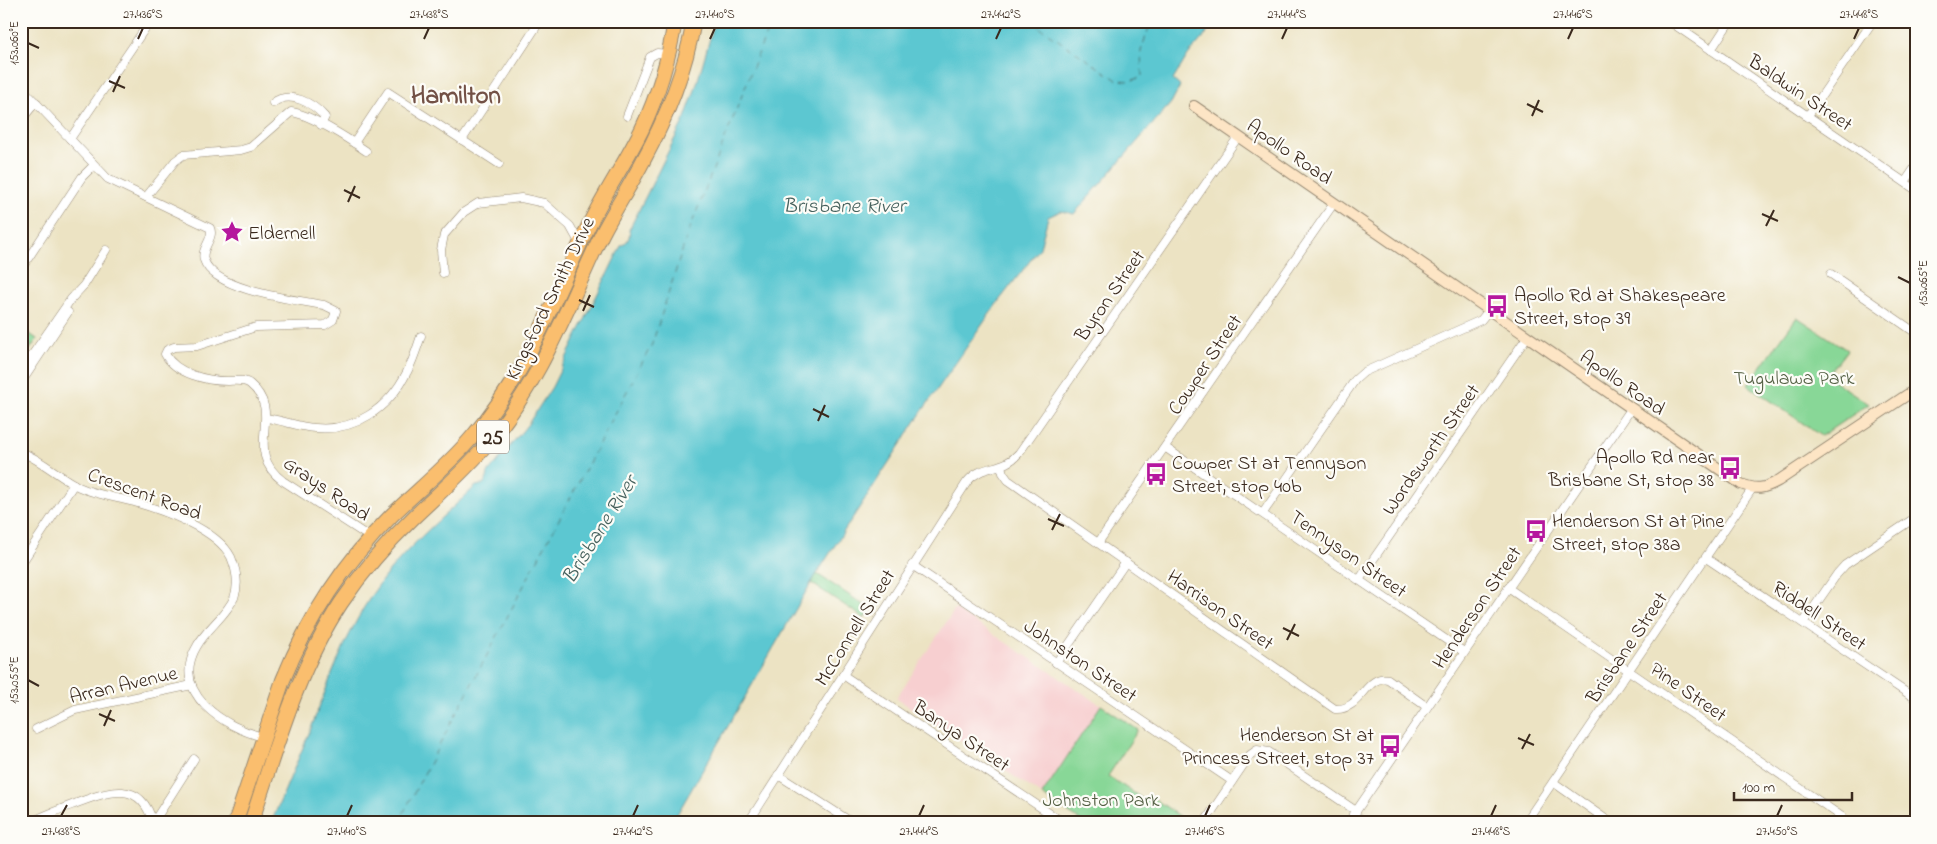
<svg xmlns="http://www.w3.org/2000/svg" width="1937" height="844" font-family="'Indie Flower',sans-serif">
  <style>
    .built { fill: #f7cfd0 }
    .green { fill: #88d797; stroke: #62805a }
    .water { fill: #5bc7d1; stroke: #4b7878 }
    .lines { fill: none; stroke-linecap: round; stroke-linejoin: round }
    .ferry { stroke: #46615d; stroke-width: 1; stroke-dasharray: 6 5; stroke-linecap: butt }
    .street-casing { stroke: #948670; stroke-width: 9 }
    .secondary-casing { stroke: #948670; stroke-width: 12 }
    .highway-casing { stroke: #948670; stroke-width: 16 }
    .street { stroke: #fff; stroke-width: 8 }
    .secondary { stroke: #fde5c5; stroke-width: 10 }
    .highway { stroke: #fabe6e; stroke-width: 14 }
    .ticks { fill: none; stroke: #3b2a1e; stroke-width: 2 }
    .labels { text-anchor: middle; stroke-width: 4.5; stroke-linejoin: round; paint-order: stroke }
    .shield { fill: #fdfcf7; stroke: #75695f; stroke-width: 1 }
    .shield-label { font-size: 19px; font-weight: bold; fill: #3b2a1e }
    .street-label { font-size: 20px; fill: #3b2a1e; stroke: #fdfcf7 }
    .poi-label { font-size: 20px; fill: #3b2a1e; stroke: #fdfcf7; text-anchor: start }
    .park-label { font-size: 20px; fill: #525e42; stroke: #fdfcf7 }
    .water-label { font-size: 21px; font-style: italic; fill: #46615d; stroke: #fdfcf7 }
    .district-label { font-size: 25px; font-weight: bold; fill: #735146; stroke: #fdfcf7 }
    .neatline { fill: none; stroke: #3b2a1e; stroke-width: 2 }
    .ticks-label { font-size: 12px; text-anchor: middle; fill: #3b2a1e }
  </style>
  <rect width="100%" height="100%" fill="#fdfcf7"/>
  <filter id="ink" filterUnits="userSpaceOnUse"><feTurbulence type="fractalNoise" baseFrequency=".02" numOctaves="2"/><feDisplacementMap in="SourceGraphic" scale="10" xChannelSelector="R" yChannelSelector="G"/><feConvolveMatrix kernelMatrix="1 2 1 2 8 2 1 2 1" color-interpolation-filters="sRGB"/></filter>
  <filter id="wash" filterUnits="userSpaceOnUse"><feTurbulence type="fractalNoise" baseFrequency=".0096" numOctaves="4" result="noise"/><feDisplacementMap in="SourceGraphic" scale="20" xChannelSelector="R" yChannelSelector="G"/><feGaussianBlur stdDeviation="1.12" result="paint"/><feColorMatrix in="noise" values="0 0 0 0 0 0 0 0 0 0 0 0 0 0 0 0 0 1.4 0 .05"/><feComposite in="paint" operator="in"/></filter>
  <g filter="url(#wash)">
    <rect width="100%" height="100%" fill="#ece3c3"/>
    <path class="built" d="M 955,609 L 1101,705 L 1042,795 L 896,698 Z"/>
    <g class="green">
      <path d="M 1797,317 L 1847,350 L 1827,376 L 1869,404 L 1821,436 L 1748,385 Z"/>
      <path d="M 21,328 L 37,339 L 29,351 L 21,345 Z"/>
      <path d="M 817,574 L 870,609 L 864,618 L 811,583 Z"/>
      <path d="M 1101,705 L 1138,730 L 1108,776 L 1146,801 L 1150,796 L 1190,823 L 1084,823 L 1042,795 Z"/>
    </g>
    <path class="water" d="M 715,21 L 1217,21 L 1188,55 L 1173,80 L 1180,86 L 1171,103 L 1074,214 L 1061,211 L 1048,217 L 1040,248 L 998,302 L 921,413 L 846,528 L 811,583 L 672,823 L 271,823 C 284,792 297,762 310,731 C 328,684 345,635 373,593 C 400,552 441,519 476,486 C 485,485 487,481 488,473 L 528,424 L 552,387 L 621,246 C 627,243 631,237 629,230 L 685,118 L 695,90 Z"/>
    <g class="lines">
      <g class="ferry">
        <path d="M 1030,21 L 1117,80 L 1130,81 L 1142,77 L 1141,51 L 1151,21"/>
        <path d="M 398,823 L 652,344 L 687,236 L 771,21"/>
      </g>
    </g>
  </g>
  <g filter="url(#ink)">
    <g class="lines">
      <defs>
        <g id="street">
          <path d="M 656,21 C 665,27 675,30 684,21"/>
          <path d="M 1669,21 L 1916,190"/>
          <path d="M 21,24 L 23,21"/>
          <path d="M 1711,50 L 1730,21"/>
          <path d="M 21,87 L 108,179 L 210,228 C 215,238 200,249 204,260 C 214,291 296,300 324,305 L 336,311 L 333,320 L 325,325 L 256,327 L 197,346 L 174,347 L 167,350 L 165,354 C 176,374 207,381 227,381 C 234,381 244,379 250,384 C 286,414 241,450 283,481 L 371,538"/>
          <path d="M 273,103 C 290,90 313,103 325,117 L 321,125"/>
          <path d="M 627,116 L 650,57 L 657,53 L 669,54"/>
          <path d="M 1807,117 L 1873,21"/>
          <path d="M 21,120 L 36,102"/>
          <path d="M 70,139 L 150,21"/>
          <path d="M 462,140 L 540,21"/>
          <path d="M 354,143 L 388,92 L 499,164"/>
          <path d="M 1905,182 L 1916,166"/>
          <path d="M 146,197 L 175,161 L 183,155 L 241,150 L 251,147 L 291,112 C 310,114 350,140 366,151"/>
          <path d="M 21,269 L 82,177 L 94,165"/>
          <path d="M 443,273 L 441,250 L 444,235 L 464,212 L 478,203 L 521,198 L 544,203 L 570,226 L 580,244"/>
          <path d="M 1831,274 L 1916,333"/>
          <path d="M 21,371 L 71,299 L 84,285 L 106,250"/>
          <path d="M 21,383 L 68,312"/>
          <path d="M 266,418 C 282,420 298,427 315,428 C 355,432 389,408 407,372 C 413,361 417,348 421,336"/>
          <path d="M 1166,448 L 1464,652"/>
          <path d="M 21,452 C 42,460 59,477 79,487 C 96,495 116,497 134,502 C 162,510 217,529 231,557 C 236,569 239,585 234,598 C 226,616 207,628 197,646 C 169,693 224,727 263,737"/>
          <path d="M 1001,466 L 1003,473 L 1008,480 L 1335,709 C 1361,711 1366,674 1388,679 L 1427,707"/>
          <path d="M 1263,513 L 1355,380 L 1364,372 L 1481,320 L 1489,310"/>
          <path d="M 1098,543 L 1334,203"/>
          <path d="M 1706,558 L 1916,699"/>
          <path d="M 21,564 L 74,484"/>
          <path d="M 912,565 L 1232,781"/>
          <path d="M 1359,580 L 1527,337"/>
          <path d="M 1508,588 L 1851,823"/>
          <path d="M 1803,623 L 1837,574 L 1845,565 L 1916,517"/>
          <path d="M 1056,663 L 1126,562"/>
          <path d="M 843,675 L 1064,823"/>
          <path d="M 36,729 L 75,710 L 192,685"/>
          <path d="M 778,775 L 853,823"/>
          <path d="M 1553,782 L 1611,823"/>
          <path d="M 1353,814 L 1366,823"/>
          <path d="M 29,823 C 44,815 61,809 77,803 C 109,791 141,779 153,823"/>
          <path d="M 153,823 L 194,759"/>
          <path d="M 748,823 L 967,482 C 982,463 1003,472 1019,453 L 1238,137"/>
          <path d="M 1204,823 L 1250,755 L 1257,750 L 1269,752 L 1356,811"/>
          <path d="M 1348,823 L 1631,409"/>
          <path d="M 1525,823 L 1752,489"/>
        </g>
        <path id="secondary" d="M 1194,106 L 1741,484 C 1756,490 1764,489 1778,481 L 1916,389"/>
        <g id="highway">
          <path d="M 235,823 L 283,680 C 308,618 345,562 392,515 C 419,489 449,465 473,436 C 529,371 553,300 589,225 C 605,192 626,162 642,129 C 658,95 669,58 675,21"/>
          <path d="M 251,823 C 276,748 297,670 341,603 C 362,572 386,544 413,518 C 439,493 466,470 489,442 C 543,377 566,309 602,234 C 615,209 630,186 643,161 C 667,117 685,70 694,21"/>
        </g>
      </defs>
      <use href="#street" class="street-casing"/>
      <use href="#secondary" class="secondary-casing"/>
      <use href="#highway" class="highway-casing"/>
      <use href="#street" class="street"/>
      <use href="#secondary" class="secondary"/>
      <use href="#highway" class="highway"/>
    </g>
  </g>
  <path class="ticks" d="M 138,39 L 143,28M 424,39 L 429,28M 710,39 L 715,28M 996,39 L 1001,28M 1282,39 L 1287,28M 1568,39 L 1573,28M 1854,39 L 1859,28M 28,43 L 39,48M 109,81 L 125,88M 113,92 L 120,76M 1527,104 L 1543,112M 1532,116 L 1539,100M 344,190 L 360,198M 348,202 L 355,186M 1762,214 L 1778,221M 1766,226 L 1774,210M 1898,277 L 1910,283M 579,300 L 594,307M 583,311 L 590,295M 813,409 L 829,417M 818,421 L 825,405M 1048,519 L 1064,526M 1052,530 L 1060,514M 1283,628 L 1299,636M 1287,640 L 1295,624M 28,680 L 39,686M 99,714 L 115,721M 104,726 L 111,710M 1518,738 L 1534,745M 1522,749 L 1530,734M 61,816 L 67,805M 347,816 L 352,805M 633,816 L 638,805M 919,816 L 924,805M 1205,816 L 1210,805M 1491,816 L 1496,805M 1777,816 L 1782,805"/>
  <defs>
    <symbol id="sight-bare" viewBox="-9 -9 18 18"><path d="M0-6L1.8-2.2L6-1.7L2.9 1.2L3.7 5.4L0 3.3L-3.7 5.4L-2.9 1.2L-6-1.7L-1.8-2.2Z" fill="#b5179e" stroke="#fdfcf7" stroke-width="2.5" paint-order="stroke"/></symbol>
    <symbol id="bus-bare" viewBox="-9 -9 18 18"><path d="M-5-6H5V4H4V6H2V4H-2V6H-4V4H-5ZM-3.5-4V0h7V-4ZM-3.5 1.2v1.5H-2V1.2ZM2 1.2v1.5H3.5V1.2Z" fill="#b5179e" stroke="#fdfcf7" stroke-width="2.5" paint-order="stroke"/></symbol>
  </defs>
  <g fill-rule="evenodd">
    <use href="#sight-bare" x="216" y="216" width="32" height="32"/>
    <use href="#bus-bare" x="1481" y="290" width="32" height="32"/>
    <use href="#bus-bare" x="1714" y="452" width="32" height="32"/>
    <use href="#bus-bare" x="1140" y="458" width="32" height="32"/>
    <use href="#bus-bare" x="1520" y="515" width="32" height="32"/>
    <use href="#bus-bare" x="1374" y="730" width="32" height="32"/>
  </g>
  <g class="labels">
    <rect class="shield" x="477" y="420.5" width="32" height="33" rx="4"/>
    <g class="shield-label">
      <text x="493" y="444">25</text>
    </g>
    <g class="street-label">
      <text transform="translate(1801 92) rotate(34)" y="7">Baldwin Street</text>
      <text transform="translate(1290 151) rotate(35)" y="7">Apollo Road</text>
      <text transform="translate(1109 295) rotate(-55)" y="7">Byron Street</text>
      <text transform="translate(549 298) rotate(-64)" y="7">Kingsford Smith Drive</text>
      <text transform="translate(1204 364) rotate(-56)" y="7">Cowper Street</text>
      <text transform="translate(1623 382) rotate(35)" y="7">Apollo Road</text>
      <text transform="translate(1430 449) rotate(-55)" y="7">Wordsworth Street</text>
      <text transform="translate(327 488) rotate(34)" y="7">Grays Road</text>
      <text transform="translate(145 493) rotate(20)" y="7">Crescent Road</text>
      <text transform="translate(1349 553) rotate(35)" y="7">Tennyson Street</text>
      <text transform="translate(1476 607) rotate(-56)" y="7">Henderson Street</text>
      <text transform="translate(1221 609) rotate(35)" y="7">Harrison Street</text>
      <text transform="translate(1820 615) rotate(34)" y="7">Riddell Street</text>
      <text transform="translate(854 627) rotate(-58)" y="7">McConnell Street</text>
      <text transform="translate(1626 647) rotate(-56)" y="7">Brisbane Street</text>
      <text transform="translate(1081 660) rotate(34)" y="7">Johnston Street</text>
      <text transform="translate(123 684) rotate(-13)" y="7">Arran Avenue</text>
      <text transform="translate(1689 691) rotate(35)" y="7">Pine Street</text>
      <text transform="translate(962 735) rotate(34)" y="7">Banya Street</text>
    </g>
    <g class="poi-label">
      <text x="248" y="239">Eldernell</text>
      <text x="1514" y="301">Apollo Rd at Shakespeare<tspan x="1514" dy="23">Street, stop 39</tspan></text>
      <text x="1714" y="463" text-anchor="end">Apollo Rd near<tspan x="1714" dy="23">Brisbane St, stop 38</tspan></text>
      <text x="1172" y="469">Cowper St at Tennyson<tspan x="1172" dy="23">Street, stop 40b</tspan></text>
      <text x="1552" y="527">Henderson St at Pine<tspan x="1552" dy="23">Street, stop 38a</tspan></text>
      <text x="1374" y="741" text-anchor="end">Henderson St at<tspan x="1374" dy="23">Princess Street, stop 37</tspan></text>
    </g>
    <g class="park-label">
      <text x="1794" y="384">Tugulawa Park</text>
      <text x="1101" y="806">Johnston Park</text>
    </g>
    <g class="water-label">
      <text x="844" y="212">Brisbane River</text>
      <text transform="translate(599 529) rotate(-58)" y="7">Brisbane River</text>
    </g>
    <g class="district-label">
      <text x="456" y="103">Hamilton</text>
    </g>
  </g>
  <rect width="1937" height="844" fill="none" stroke="#fdfcf7" stroke-width="55"/>
  <path d="M1734 792v8h118v-8" fill="none" stroke="#3b2a1e" stroke-width="2.5"/>
  <text x="1742" y="792" font-size="15" fill="#3b2a1e" stroke="#fdfcf7" stroke-width="4" paint-order="stroke">100 m</text>
  <rect x="28" y="28" width="1882" height="788" class="neatline"/>
  <g class="ticks-label">
    <text x="143" y="18">27.436°S</text>
    <text x="429" y="18">27.438°S</text>
    <text x="715" y="18">27.440°S</text>
    <text x="1001" y="18">27.442°S</text>
    <text x="1287" y="18">27.444°S</text>
    <text x="1573" y="18">27.446°S</text>
    <text x="1859" y="18">27.448°S</text>
    <text transform="translate(14 43) rotate(-90)" y="4">153.060°E</text>
    <text transform="translate(1923 283) rotate(-90)" y="4">153.065°E</text>
    <text transform="translate(14 680) rotate(-90)" y="4">153.055°E</text>
    <text x="61" y="835">27.438°S</text>
    <text x="347" y="835">27.440°S</text>
    <text x="633" y="835">27.442°S</text>
    <text x="919" y="835">27.444°S</text>
    <text x="1205" y="835">27.446°S</text>
    <text x="1491" y="835">27.448°S</text>
    <text x="1777" y="835">27.450°S</text>
  </g>
</svg>
